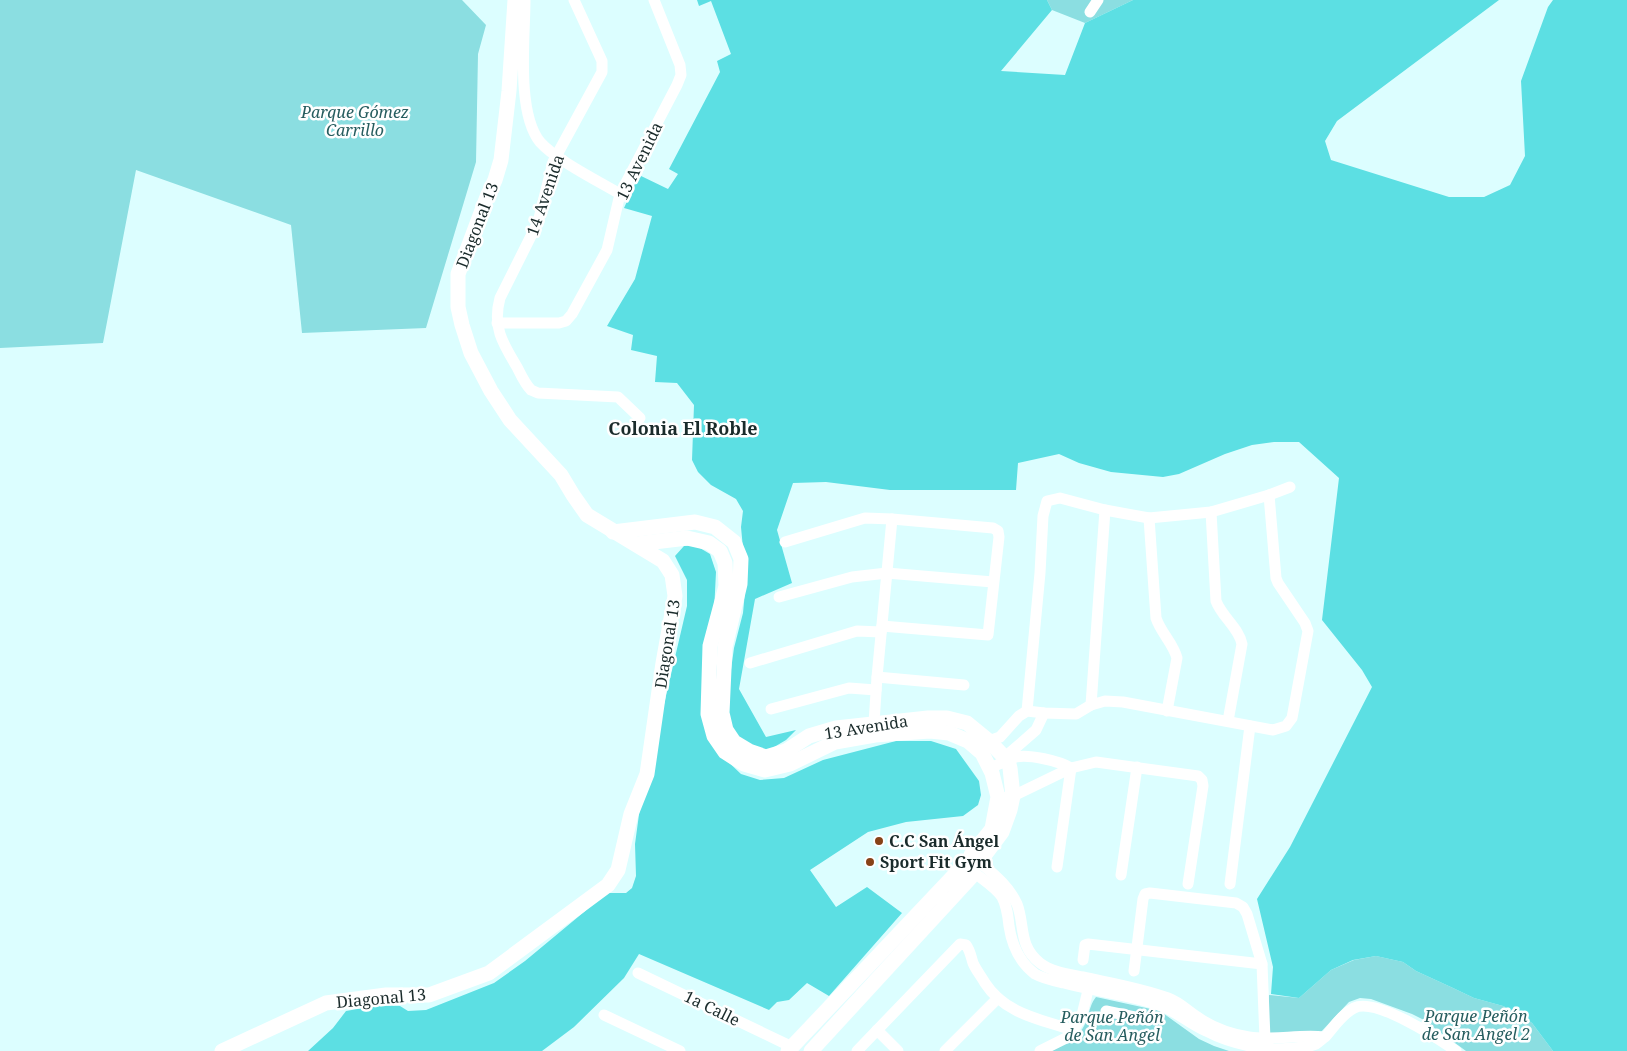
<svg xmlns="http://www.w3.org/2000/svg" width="1627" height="1051" font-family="'Noto Serif',serif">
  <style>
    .green { fill: #8bdee1 }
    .forest { fill: #5cdfe3 }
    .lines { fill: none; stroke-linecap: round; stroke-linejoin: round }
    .street { stroke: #fff; stroke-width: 11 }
    .secondary { stroke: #fff; stroke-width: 15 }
    .poi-dot { fill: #874318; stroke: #fff; stroke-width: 2 }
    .labels { text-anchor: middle; stroke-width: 5; stroke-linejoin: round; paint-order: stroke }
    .park-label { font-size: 16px; font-style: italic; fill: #265d5f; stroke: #fff }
    .street-label { font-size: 16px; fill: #1a2b2b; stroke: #fff }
    .poi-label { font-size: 16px; font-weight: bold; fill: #1a2b2b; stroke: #fff; text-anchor: start }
    .neighbourhood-label { font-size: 18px; font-weight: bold; fill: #1a2b2b; stroke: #fff }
  </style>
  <rect width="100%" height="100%" fill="#dcfeff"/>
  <g class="green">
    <path d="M 0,0 L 462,0 L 486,25 L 478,54 L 476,162 L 426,328 L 302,333 L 291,225 L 136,170 L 103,343 L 0,348 Z"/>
    <path d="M 1047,0 L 1133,0 L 1085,23 L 1052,10 Z"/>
    <path d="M 1376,956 L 1403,962 L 1416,971 L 1453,988 L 1474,998 L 1503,1006 L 1519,1014 L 1532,1023 L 1553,1051 L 1466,1051 L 1422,1019 L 1412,1014 L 1371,999 L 1360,998 L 1349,1002 L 1319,1034 L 1265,1035 L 1269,995 L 1299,998 L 1331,970 L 1354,960 Z"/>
    <path d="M 1096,997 L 1160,1011 L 1199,1039 L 1214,1046 L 1229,1051 L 1050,1051 C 1063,1044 1079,1038 1085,1024 C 1089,1015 1090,1004 1096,997 Z"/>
  </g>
  <g class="forest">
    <path d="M 697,0 L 1047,0 L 1052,10 L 1001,71 L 1065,75 L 1085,23 L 1133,0 L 1499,0 L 1337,121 L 1325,141 L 1331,160 L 1449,197 L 1484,197 L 1510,185 L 1525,156 L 1521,81 L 1548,7 L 1553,0 L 1627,0 L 1627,1051 L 1553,1051 L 1532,1023 L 1519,1014 L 1503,1006 L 1474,998 L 1453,988 L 1416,971 L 1403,962 L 1376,956 L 1353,960 L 1331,970 L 1299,998 L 1271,994 L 1273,967 L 1257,899 L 1290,847 L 1372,687 L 1362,670 L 1322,620 L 1339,478 L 1299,442 L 1274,442 L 1252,445 L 1225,454 L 1179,474 L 1163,477 L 1111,472 L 1079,463 L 1059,454 L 1018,463 L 1016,490 L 890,490 L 826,482 L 793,483 L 777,530 L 792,583 L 755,599 L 739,689 L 766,737 L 796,730 L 786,740 L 764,753 L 742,744 L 731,725 L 726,706 L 734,648 L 743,613 L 746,581 L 741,527 L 743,511 L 736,499 L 711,485 L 698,472 L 692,460 L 694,405 L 677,383 L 655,382 L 657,356 L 631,350 L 633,335 L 607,326 L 635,279 L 652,216 L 624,208 L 639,175 L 668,189 L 678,174 L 669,169 L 720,72 L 717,61 L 731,54 L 711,1 L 699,6 Z"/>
    <path d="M 695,545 L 710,554 L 716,572 L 714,612 L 722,756 L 741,774 L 760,780 L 784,778 L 823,760 L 896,741 L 931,741 L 956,749 L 979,781 L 981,795 L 978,805 L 963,816 L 906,822 L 868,832 L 810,870 L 836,907 L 867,887 L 902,913 L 829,996 L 807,983 L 789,1000 L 777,1002 L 769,1010 L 639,954 L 624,978 L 574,1027 L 542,1051 L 308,1051 L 333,1028 L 346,1011 L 380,1005 L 400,1006 L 408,1011 L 426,1010 L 494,983 L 525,961 L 584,912 L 605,893 L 626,893 L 632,888 L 636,876 L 635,844 L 640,807 L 687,606 L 687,580 L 675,556 L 684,546 Z"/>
  </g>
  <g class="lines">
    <g class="street">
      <path d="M 525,0 C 525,37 516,112 540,142 C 556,160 598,181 620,194"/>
      <path d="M 574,0 L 602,61 L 602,72 L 553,162 L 538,222 L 500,298 C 492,327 503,344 517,367 C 521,375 525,384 531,390 L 538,393 L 618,397 L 640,418"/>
      <path d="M 1090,12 L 1098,0"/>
      <path d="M 497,323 L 559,323 L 566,321 L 572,314 L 607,250 L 620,194 L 677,85 L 681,75 L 680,65 L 654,0"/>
      <path d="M 1211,512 L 1216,601 C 1222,617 1239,628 1242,644 L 1228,721"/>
      <path d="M 1149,518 L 1156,618 C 1161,633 1173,643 1177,658 L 1167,711"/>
      <path d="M 785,542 L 865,518 L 892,519 L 993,528 L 998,531 L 999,537 L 988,635 L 882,626"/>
      <path d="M 779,597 L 852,577 L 887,573 L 993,582"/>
      <path d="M 750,663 L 857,631 L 881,632"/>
      <path d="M 877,677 L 964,685"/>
      <path d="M 1091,705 L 1105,510"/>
      <path d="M 771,709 L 849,688 L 876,690"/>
      <path d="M 1027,711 L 1040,573 L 1043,516 L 1047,501 L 1060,498 L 1105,510 L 1149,518 L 1211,512 L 1269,495 L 1290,487"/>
      <path d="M 875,731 L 874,723 L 877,677 L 892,519"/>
      <path d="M 989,741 L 1000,737 L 1019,716 L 1027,711 L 1044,713 L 1076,714 L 1091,705 L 1105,701 L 1123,702 L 1273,730 L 1286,726 L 1292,718 L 1308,631 L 1305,623 L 1278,583 L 1276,578 L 1269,495"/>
      <path d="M 1005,757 L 1036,730 L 1044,713"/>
      <path d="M 990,768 C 998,765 1007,760 1016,757 C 1029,754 1059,761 1071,768"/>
      <path d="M 1007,797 L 1013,796 L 1071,768 L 1096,762 L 1198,776 L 1202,780 L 1203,786 L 1188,884"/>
      <path d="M 983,865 C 996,876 1010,888 1017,904 C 1025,924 1018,946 1040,963 C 1052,972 1068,974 1083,977 C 1111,983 1141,988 1168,998 C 1179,1002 1187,1010 1196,1016 C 1211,1027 1230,1034 1249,1037 C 1274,1041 1299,1034 1324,1037"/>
      <path d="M 1057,867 L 1071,768"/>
      <path d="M 976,874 C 985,881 996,888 1002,897 C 1007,906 1008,916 1009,926 C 1012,946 1019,962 1035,974 C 1044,979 1055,981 1064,983 C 1094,991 1126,995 1156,1004 C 1175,1010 1188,1023 1206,1031 C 1225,1041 1249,1047 1271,1049 C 1280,1049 1308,1048 1316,1044 C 1319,1042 1322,1039 1325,1037 C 1334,1027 1342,1014 1354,1008 C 1375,997 1438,1038 1456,1051"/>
      <path d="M 1121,875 L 1137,767"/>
      <path d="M 1230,884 L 1250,726"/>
      <path d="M 1083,960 L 1085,945 L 1088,944 L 1262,964"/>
      <path d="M 1134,971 L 1143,899 L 1145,894 L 1150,893 L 1236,903 L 1243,907 L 1247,914 L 1262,964 L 1265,1039 L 1268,1043"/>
      <path d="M 638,973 L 786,1044"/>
      <path d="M 1106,1011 L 1149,1020"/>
      <path d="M 604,1015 L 680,1051"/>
      <path d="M 877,1030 L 898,1051"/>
      <path d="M 857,1051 L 960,944 L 966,945 C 970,950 971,957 973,963 C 976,970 981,976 985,983 C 1005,1014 1040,1019 1072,1030"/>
      <path d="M 945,1051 L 998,998"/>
      <path d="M 1040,1051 L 1066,1038 L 1075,1027 L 1081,1019 L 1090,982"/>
    </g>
    <g class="secondary">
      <path d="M 613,532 L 695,522 L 715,527 L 734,542 L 741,559 L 740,584 L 725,647 L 722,713 L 726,730 L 734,742 L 749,751 L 766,757 L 786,751 L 809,736 L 836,728 L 928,718 L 947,718 L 967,723 L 989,741 L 1008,761 L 1010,768 L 1013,796 L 1010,810 L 1002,832 L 981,860"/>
      <path d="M 637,544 L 687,538 L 709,543 L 720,551 L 725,563 L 726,586 L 710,646 L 708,714 L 714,736 L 725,752 L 744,764 L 765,770 L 790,764 L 835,742 L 875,735 L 930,731 L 949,733 L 968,741 L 982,753 L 992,773 L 998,797 L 992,829 L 971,855"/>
      <path d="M 222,1051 L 326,1003 L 386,995 L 429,995 L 489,973 L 608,885 L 618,870 L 631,814 L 647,774 L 663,663 L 675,596 L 672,575 L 663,561 L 587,515 L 573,495 L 561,475 L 510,420 L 491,391 L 471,353 L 462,325 L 458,307 L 458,274 L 487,197 L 495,180 L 501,160 L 509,91 L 515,0"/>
      <path d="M 788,1051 L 963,866"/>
      <path d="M 811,1051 L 973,875"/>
    </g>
  </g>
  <g class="poi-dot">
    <circle cx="879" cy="841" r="5"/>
    <circle cx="870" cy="862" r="5"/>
  </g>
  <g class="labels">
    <g class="park-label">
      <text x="355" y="118">Parque Gómez<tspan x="355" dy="18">Carrillo</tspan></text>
      <text x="1476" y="1022">Parque Peñón<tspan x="1476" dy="18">de San Angel 2</tspan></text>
      <text x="1112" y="1023">Parque Peñón<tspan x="1112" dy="18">de San Angel</tspan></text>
    </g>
    <g class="street-label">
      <text transform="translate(639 161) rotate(-64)" y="6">13 Avenida</text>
      <text transform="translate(545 195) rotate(-71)" y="6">14 Avenida</text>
      <text transform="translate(477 225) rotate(-69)" y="6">Diagonal 13</text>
      <text transform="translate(667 644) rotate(-81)" y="6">Diagonal 13</text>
      <text transform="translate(866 727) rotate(-9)" y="6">13 Avenida</text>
      <text transform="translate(381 998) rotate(-5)" y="6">Diagonal 13</text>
      <text transform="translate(712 1008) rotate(26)" y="6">1a Calle</text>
    </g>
    <g class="poi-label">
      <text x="889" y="847">C.C San Ángel</text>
      <text x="880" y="868">Sport Fit Gym</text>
    </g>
    <g class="neighbourhood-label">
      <text x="683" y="435">Colonia El Roble</text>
    </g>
  </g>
</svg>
